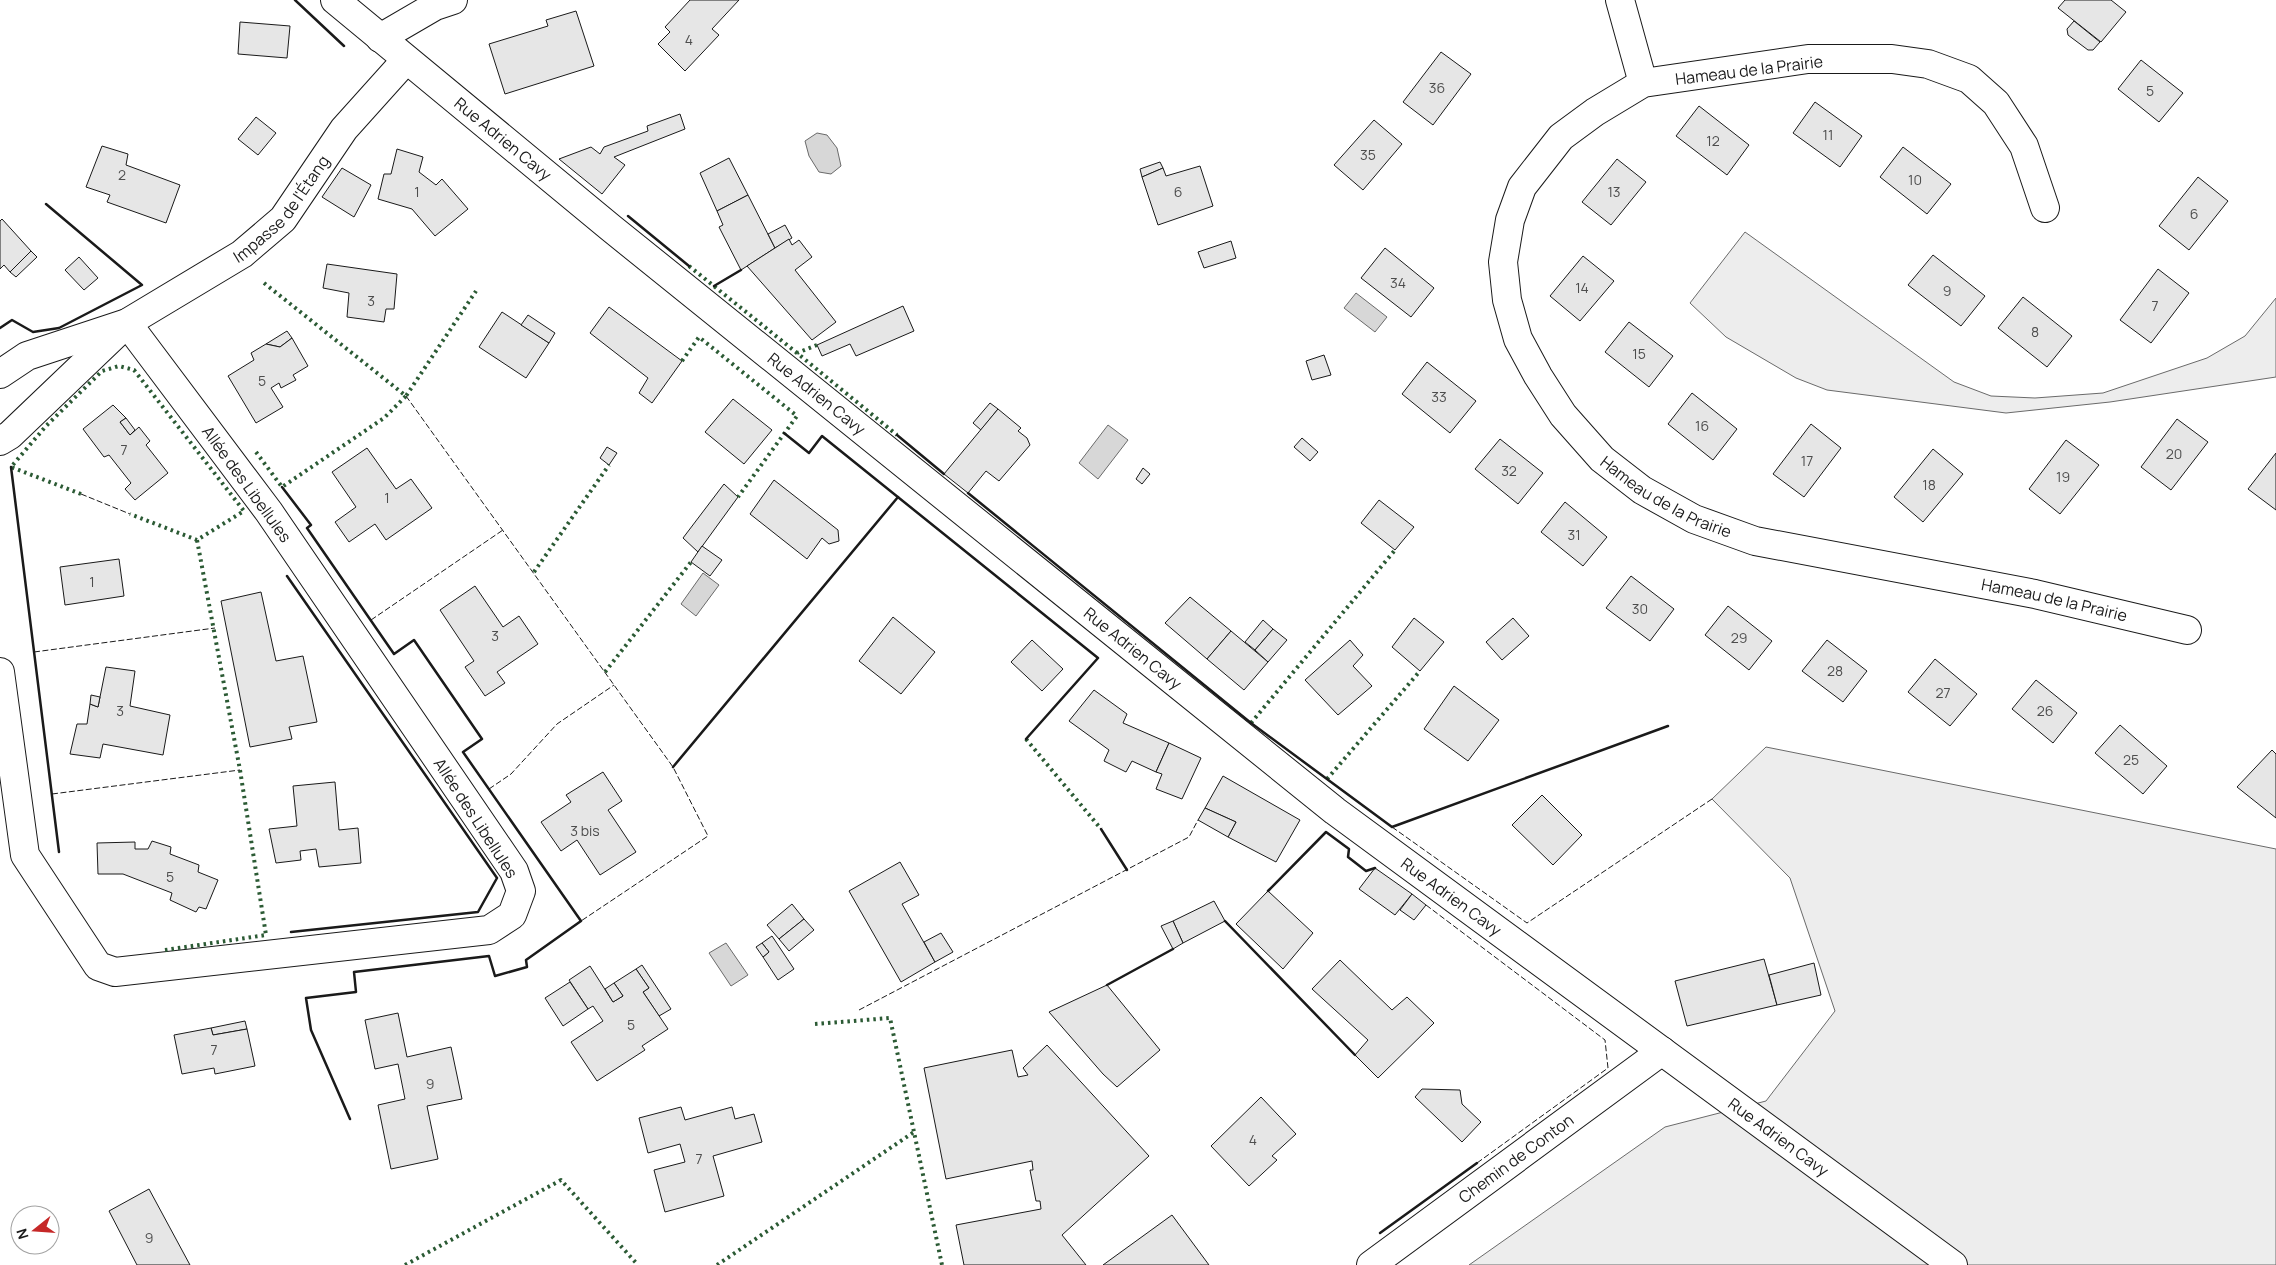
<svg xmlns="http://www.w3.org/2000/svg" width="2276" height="1265" font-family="Manrope,sans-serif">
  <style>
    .built { fill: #ededed; stroke: #6a6a6a }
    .water { fill: #d7d7d7; stroke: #6a6a6a }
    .building { fill: #e6e6e6; stroke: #1a1a1a }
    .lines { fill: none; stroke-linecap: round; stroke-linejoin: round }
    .minor-casing { stroke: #1a1a1a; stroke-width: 30 }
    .secondary-casing { stroke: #1a1a1a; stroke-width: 30 }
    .minor { stroke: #fff; stroke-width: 28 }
    .secondary { stroke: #fff; stroke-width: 28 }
    .hedge { stroke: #2b5a34; stroke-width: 4; stroke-dasharray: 2.5 4; stroke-linecap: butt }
    .fence { stroke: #1a1a1a; stroke-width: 1; stroke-dasharray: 6 2.5; stroke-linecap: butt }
    .wall { stroke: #1a1a1a; stroke-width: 2.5 }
    .labels { text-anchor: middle; stroke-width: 4; stroke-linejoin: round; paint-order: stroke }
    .number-label { font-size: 14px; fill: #4d4d4d }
    .street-label { font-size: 16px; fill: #1a1a1a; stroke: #fff }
  </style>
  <rect width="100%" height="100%" fill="#fff"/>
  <g class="built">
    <path d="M 1745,232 L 1954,382 L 1991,396 L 2035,398 L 2103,393 L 2207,358 L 2245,336 L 2276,298 L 2276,377 L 2110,402 L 2006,413 L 1827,390 L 1796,378 L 1726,337 L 1690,303 Z"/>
    <path d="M 1766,747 L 2276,849 L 2276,1265 L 1469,1265 L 1665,1127 L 1766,1101 L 1835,1011 L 1790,878 L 1712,799 Z"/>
  </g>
  <g class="water">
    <path d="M 817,133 L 827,135 L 837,148 L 841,166 L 831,174 L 819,172 L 809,156 L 805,141 Z"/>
    <path d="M 1356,293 L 1387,317 L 1375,332 L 1344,308 Z"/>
    <path d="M 1108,425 L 1128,440 L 1098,479 L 1079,463 Z"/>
    <path d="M 703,573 L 719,585 L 696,616 L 681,604 Z"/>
    <path d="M 726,943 L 748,975 L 731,986 L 709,953 Z"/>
  </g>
  <g class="building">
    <path d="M 690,0 L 739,0 L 712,29 L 719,35 L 685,71 L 658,44 L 670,32 L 665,27 Z"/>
    <path d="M 2065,0 L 2111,0 L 2126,12 L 2101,42 L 2058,8 Z"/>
    <path d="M 576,11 L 594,66 L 505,94 L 489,44 L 548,26 L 546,20 Z"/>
    <path d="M 2074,21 L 2100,42 L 2093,50 L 2088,50 L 2068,35 L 2067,29 Z"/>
    <path d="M 240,22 L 290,26 L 287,58 L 238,54 Z"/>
    <path d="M 1441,52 L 1471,74 L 1433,125 L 1403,102 Z"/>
    <path d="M 2141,60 L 2183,93 L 2159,122 L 2118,89 Z"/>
    <path d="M 1815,102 L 1862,136 L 1840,167 L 1793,133 Z"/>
    <path d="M 1699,106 L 1749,145 L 1727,175 L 1676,136 Z"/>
    <path d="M 680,114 L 685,129 L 614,157 L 625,165 L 602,194 L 559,159 L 591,147 L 600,154 L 604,147 L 648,131 L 647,126 Z"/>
    <path d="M 256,117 L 276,133 L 258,155 L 238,139 Z"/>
    <path d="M 1374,120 L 1402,144 L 1363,190 L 1334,165 Z"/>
    <path d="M 102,146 L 128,154 L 126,165 L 180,185 L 166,223 L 107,202 L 110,195 L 86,187 Z"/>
    <path d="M 1903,147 L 1951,184 L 1927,214 L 1880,177 Z"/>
    <path d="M 397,149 L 423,157 L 419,172 L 436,185 L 442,179 L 468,209 L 435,236 L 412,209 L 378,199 L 384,174 L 391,174 Z"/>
    <path d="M 729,158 L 748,195 L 717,211 L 700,173 Z"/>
    <path d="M 1617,159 L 1646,182 L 1611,225 L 1582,202 Z"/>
    <path d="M 1160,162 L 1163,168 L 1142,177 L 1140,169 Z"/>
    <path d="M 1200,166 L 1213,206 L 1158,225 L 1142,177 L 1163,168 L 1166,176 Z"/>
    <path d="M 342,168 L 371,185 L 354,217 L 322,197 Z"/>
    <path d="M 2198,177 L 2228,201 L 2189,250 L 2159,226 Z"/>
    <path d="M 748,195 L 775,248 L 741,270 L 719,227 L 723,225 L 717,211 Z"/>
    <path d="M 2,219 L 31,251 L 10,272 L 4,265 L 0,269 L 0,221 Z"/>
    <path d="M 785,225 L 792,238 L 775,248 L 768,234 Z"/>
    <path d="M 789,239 L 792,245 L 799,240 L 812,257 L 795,270 L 836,322 L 812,340 L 747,266 Z"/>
    <path d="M 1231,241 L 1236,258 L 1204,268 L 1198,252 Z"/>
    <path d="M 1385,248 L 1434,288 L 1411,317 L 1361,278 Z"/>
    <path d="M 31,251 L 37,257 L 16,277 L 10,272 Z"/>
    <path d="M 1933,255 L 1985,296 L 1961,326 L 1908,285 Z"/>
    <path d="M 1583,256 L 1614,281 L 1580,321 L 1550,296 Z"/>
    <path d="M 79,257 L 98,278 L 84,290 L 65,270 Z"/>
    <path d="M 327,264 L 397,274 L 394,309 L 386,309 L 384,322 L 347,317 L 349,293 L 323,288 Z"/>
    <path d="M 2158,269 L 2189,293 L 2151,343 L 2120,320 Z"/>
    <path d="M 2023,297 L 2072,336 L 2047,367 L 1998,328 Z"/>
    <path d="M 903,306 L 914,331 L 856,356 L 850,344 L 822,356 L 817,345 Z"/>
    <path d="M 609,307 L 682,361 L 652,403 L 639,393 L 648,378 L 590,333 Z"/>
    <path d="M 502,312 L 549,343 L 526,378 L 479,347 Z"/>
    <path d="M 528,315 L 555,333 L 549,343 L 521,325 Z"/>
    <path d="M 1629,322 L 1673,356 L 1649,387 L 1605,352 Z"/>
    <path d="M 287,331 L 292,338 L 280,347 L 266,344 Z"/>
    <path d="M 292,338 L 308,366 L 293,375 L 296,380 L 281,388 L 279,383 L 271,388 L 283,407 L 256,423 L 228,376 L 254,360 L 251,353 L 266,344 L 280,347 Z"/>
    <path d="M 1324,355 L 1331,375 L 1312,380 L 1306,361 Z"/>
    <path d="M 1427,362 L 1476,401 L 1450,433 L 1402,394 Z"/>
    <path d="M 1692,393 L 1737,429 L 1713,460 L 1668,424 Z"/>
    <path d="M 733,399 L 772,430 L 744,464 L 705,432 Z"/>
    <path d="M 990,403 L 998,409 L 981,430 L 973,423 Z"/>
    <path d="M 113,405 L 126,418 L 120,422 L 130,435 L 139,427 L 150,441 L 146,445 L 168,473 L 135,500 L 125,489 L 131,483 L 109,455 L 104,457 L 83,429 Z"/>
    <path d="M 998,409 L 1021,428 L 1018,431 L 1027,438 L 1030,445 L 999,481 L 986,471 L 968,493 L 944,474 Z"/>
    <path d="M 126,418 L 135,430 L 130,435 L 120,422 Z"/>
    <path d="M 2177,419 L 2208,442 L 2171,490 L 2141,467 Z"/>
    <path d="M 1811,424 L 1841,448 L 1804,497 L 1773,474 Z"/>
    <path d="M 1302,438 L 1318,452 L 1310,461 L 1294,447 Z"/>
    <path d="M 1500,439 L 1543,473 L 1518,504 L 1475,469 Z"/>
    <path d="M 2066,440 L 2099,465 L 2060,514 L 2029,489 Z"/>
    <path d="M 607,447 L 617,453 L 609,465 L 600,458 Z"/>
    <path d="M 367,448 L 396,489 L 411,479 L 432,508 L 386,540 L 375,524 L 349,542 L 335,522 L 356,507 L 332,472 Z"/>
    <path d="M 1933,449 L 1963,474 L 1923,522 L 1894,497 Z"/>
    <path d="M 2276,453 L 2276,510 L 2248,489 Z"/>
    <path d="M 1143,468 L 1150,474 L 1142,484 L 1136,479 Z"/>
    <path d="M 774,480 L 838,530 L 839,541 L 829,544 L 822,538 L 807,559 L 750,514 Z"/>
    <path d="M 724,484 L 738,497 L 698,552 L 683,538 Z"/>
    <path d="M 1379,500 L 1414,527 L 1395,550 L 1361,523 Z"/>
    <path d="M 1565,502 L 1607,537 L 1583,566 L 1541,532 Z"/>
    <path d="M 702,546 L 722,560 L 710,576 L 691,562 Z"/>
    <path d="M 119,559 L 124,596 L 65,605 L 60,567 Z"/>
    <path d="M 1631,576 L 1674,609 L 1650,641 L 1606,608 Z"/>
    <path d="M 475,586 L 503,627 L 519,616 L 538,644 L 497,672 L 505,683 L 485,696 L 465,667 L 474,661 L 440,610 Z"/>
    <path d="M 261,592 L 276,661 L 303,656 L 317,722 L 289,727 L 292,739 L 250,747 L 221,601 Z"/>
    <path d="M 1190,597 L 1231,631 L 1207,659 L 1165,623 Z"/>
    <path d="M 1728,606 L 1772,641 L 1749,670 L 1705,635 Z"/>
    <path d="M 893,617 L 935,652 L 901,694 L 859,661 Z"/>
    <path d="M 1414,618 L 1444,642 L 1420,671 L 1392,647 Z"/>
    <path d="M 1513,618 L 1529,636 L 1502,660 L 1486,642 Z"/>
    <path d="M 1263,620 L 1273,629 L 1255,650 L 1245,642 Z"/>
    <path d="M 1273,629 L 1287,640 L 1268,662 L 1255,650 Z"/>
    <path d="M 1231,631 L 1268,662 L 1244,690 L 1207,659 Z"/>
    <path d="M 1032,640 L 1063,669 L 1042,691 L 1011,662 Z"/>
    <path d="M 1350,640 L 1363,655 L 1353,666 L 1372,686 L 1338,715 L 1305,680 Z"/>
    <path d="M 1827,640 L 1867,671 L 1843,702 L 1802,671 Z"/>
    <path d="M 1935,659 L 1977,694 L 1950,726 L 1908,692 Z"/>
    <path d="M 106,667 L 135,671 L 130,706 L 170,715 L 163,755 L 103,744 L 100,758 L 70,754 L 77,724 L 87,724 L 90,704 L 98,707 Z"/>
    <path d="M 2036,680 L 2077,713 L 2053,743 L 2012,709 Z"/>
    <path d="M 1454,686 L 1499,720 L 1468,761 L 1424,729 Z"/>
    <path d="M 1094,690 L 1127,714 L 1123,723 L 1169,743 L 1156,772 L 1132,761 L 1126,772 L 1104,761 L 1109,750 L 1069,721 Z"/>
    <path d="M 91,695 L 100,697 L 98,707 L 90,704 Z"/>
    <path d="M 2120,725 L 2167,766 L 2143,794 L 2095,753 Z"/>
    <path d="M 1169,743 L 1201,758 L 1182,799 L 1156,789 L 1162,774 L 1156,772 Z"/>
    <path d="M 2272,750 L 2276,754 L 2276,818 L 2237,787 Z"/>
    <path d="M 603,772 L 622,801 L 608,810 L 636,852 L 600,875 L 577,840 L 561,851 L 541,822 L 571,802 L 566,795 Z"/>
    <path d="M 1223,776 L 1300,820 L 1276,862 L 1228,837 L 1236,822 L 1205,808 Z"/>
    <path d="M 335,782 L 339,830 L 358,828 L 361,863 L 319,867 L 316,849 L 300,851 L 301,860 L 276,863 L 269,829 L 297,826 L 293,786 Z"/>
    <path d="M 1542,795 L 1582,835 L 1553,865 L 1512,825 Z"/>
    <path d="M 1205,808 L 1236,822 L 1228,837 L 1198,820 Z"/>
    <path d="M 152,841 L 171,847 L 170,854 L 199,865 L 198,872 L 218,880 L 206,909 L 199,907 L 196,912 L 170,900 L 172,893 L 123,874 L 98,874 L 97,843 L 135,842 L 135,849 L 148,849 Z"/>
    <path d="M 900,862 L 919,895 L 902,904 L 935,962 L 901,982 L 849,891 Z"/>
    <path d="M 1375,868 L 1412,894 L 1395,915 L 1359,889 Z"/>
    <path d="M 1268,891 L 1313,933 L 1283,969 L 1236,924 Z"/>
    <path d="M 1412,894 L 1426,905 L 1414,920 L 1400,910 Z"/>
    <path d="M 1214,901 L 1225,921 L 1183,943 L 1173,921 Z"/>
    <path d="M 792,904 L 804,919 L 779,939 L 767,925 Z"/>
    <path d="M 804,919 L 814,930 L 789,951 L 779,939 Z"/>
    <path d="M 1173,921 L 1183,943 L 1173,949 L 1161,926 Z"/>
    <path d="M 941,933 L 953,952 L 935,962 L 924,942 Z"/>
    <path d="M 772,936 L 794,969 L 778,980 L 763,957 L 769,952 L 762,943 Z"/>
    <path d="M 762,943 L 769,952 L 763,957 L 756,947 Z"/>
    <path d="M 1764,959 L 1777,1005 L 1687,1026 L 1675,981 Z"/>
    <path d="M 1340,960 L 1392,1010 L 1407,997 L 1434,1023 L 1378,1078 L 1355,1055 L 1368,1040 L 1312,989 Z"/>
    <path d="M 1814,963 L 1821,995 L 1777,1005 L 1769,975 Z"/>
    <path d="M 642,965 L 671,1009 L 659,1016 L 643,992 L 649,988 L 636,969 Z"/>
    <path d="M 590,966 L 613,1002 L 623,996 L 614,983 L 636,969 L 649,988 L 643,992 L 668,1029 L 642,1046 L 645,1050 L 597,1081 L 571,1042 L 603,1021 L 593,1006 L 588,1009 L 569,980 Z"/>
    <path d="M 570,982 L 588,1009 L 563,1026 L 545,998 Z"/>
    <path d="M 614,983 L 623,996 L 613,1002 L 605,989 Z"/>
    <path d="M 1107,985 L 1160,1050 L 1117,1087 L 1103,1074 L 1049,1012 Z"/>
    <path d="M 398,1013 L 407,1057 L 451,1047 L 462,1099 L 427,1106 L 438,1159 L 391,1169 L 378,1105 L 405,1099 L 398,1064 L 375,1069 L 365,1020 Z"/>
    <path d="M 245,1021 L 247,1029 L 213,1035 L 211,1028 Z"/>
    <path d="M 211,1028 L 213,1035 L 247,1029 L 255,1066 L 215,1074 L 214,1068 L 182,1074 L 174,1035 Z"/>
    <path d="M 1047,1045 L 1149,1156 L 1062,1235 L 1086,1265 L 964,1265 L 956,1225 L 1041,1209 L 1040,1201 L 1036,1201 L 1030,1170 L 1033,1170 L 1032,1161 L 946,1179 L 924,1068 L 1012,1050 L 1018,1077 L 1028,1075 L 1023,1068 Z"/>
    <path d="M 1422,1089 L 1460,1090 L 1462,1104 L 1481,1122 L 1462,1142 L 1415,1097 Z"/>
    <path d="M 1261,1097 L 1296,1134 L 1272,1156 L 1277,1160 L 1249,1186 L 1211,1146 Z"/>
    <path d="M 681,1107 L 685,1120 L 732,1107 L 735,1119 L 754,1114 L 762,1142 L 713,1156 L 724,1196 L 665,1212 L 654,1170 L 685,1162 L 680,1144 L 648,1153 L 639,1118 Z"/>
    <path d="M 149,1189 L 190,1265 L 137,1265 L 109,1211 Z"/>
    <path d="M 1172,1215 L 1209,1265 L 1103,1265 Z"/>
  </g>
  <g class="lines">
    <defs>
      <g id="minor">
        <path d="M 1620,0 L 1643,83"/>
        <path d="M 380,38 L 435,6 L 453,0"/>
        <path id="s1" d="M 2045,208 L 2024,146 L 1996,103 L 1969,79 L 1928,64 L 1892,59 L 1808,59 L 1643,83 L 1595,112 L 1561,137 L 1522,187 L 1510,220 L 1503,262 L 1507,300 L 1518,339 L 1538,376 L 1563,415 L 1602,459 L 1642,490 L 1694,519 L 1755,541 L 2035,594 L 2187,630"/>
        <path id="s2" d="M 0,374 L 27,356 L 127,323 L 242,254 L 283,219 L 344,129 L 406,60"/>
        <path d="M 0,441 L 10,435 L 123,327"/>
        <path d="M 0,672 L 25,855 L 98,966 L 115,972 L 489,930 L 512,915 L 521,891 L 514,871 L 269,512 L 127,323"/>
        <path id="s3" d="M 1371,1265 L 1662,1051"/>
      </g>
      <g id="secondary">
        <path id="s4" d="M 335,0 L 611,228 L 1335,811 L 1953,1265"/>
      </g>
    </defs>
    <use href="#minor" class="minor-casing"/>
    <use href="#secondary" class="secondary-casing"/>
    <use href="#minor" class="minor"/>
    <use href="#secondary" class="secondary"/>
    <g class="hedge">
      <path d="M 689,266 L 797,353"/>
      <path d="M 264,283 L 406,396 L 476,291"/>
      <path d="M 817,345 L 797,353 L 897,435"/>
      <path d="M 682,361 L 699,337 L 797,416 L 738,497"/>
      <path d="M 256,452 L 282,487 L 384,418 L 406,396"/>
      <path d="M 81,494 L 11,467 L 46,426 L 102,371 L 119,366 L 134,370 L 244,511 L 197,540 L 130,514"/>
      <path d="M 534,572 L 609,465"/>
      <path d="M 605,672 L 691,562"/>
      <path d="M 1251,723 L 1395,550"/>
      <path d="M 1026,739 L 1101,829"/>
      <path d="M 1327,779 L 1420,671"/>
      <path d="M 165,950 L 266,935 L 240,770 L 197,540"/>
      <path d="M 815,1024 L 890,1018 L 942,1265"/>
      <path d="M 405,1265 L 561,1180 L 638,1265"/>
      <path d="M 717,1265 L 914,1132"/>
    </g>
    <g class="fence">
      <path d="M 406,396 L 673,767 L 708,836 L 581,921"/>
      <path d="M 81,494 L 130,514"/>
      <path d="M 371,620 L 503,530"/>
      <path d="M 34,652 L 215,628"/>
      <path d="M 489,789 L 511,774 L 557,724 L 614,685"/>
      <path d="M 52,794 L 240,770"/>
      <path d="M 1392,827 L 1527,923 L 1712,799"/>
      <path d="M 1426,905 L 1605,1040 L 1608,1068 L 1477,1163"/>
      <path d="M 859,1010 L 1189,837 L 1198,820"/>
    </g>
    <g class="wall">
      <path d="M 295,0 L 344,46"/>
      <path d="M 628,216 L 689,266"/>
      <path d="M 714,286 L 741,270"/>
      <path d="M 0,328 L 12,320 L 33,332 L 59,328 L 142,285 L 46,204"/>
      <path d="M 784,433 L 809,453 L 822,436 L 1098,658 L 1026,739"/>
      <path d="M 897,435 L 944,474"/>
      <path d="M 11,467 L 59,852"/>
      <path d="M 282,487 L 311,525 L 307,528 L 394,654 L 414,640 L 482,739 L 463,752 L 581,921 L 526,960 L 527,967 L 495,976 L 489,956 L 354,972 L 356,992 L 306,998 L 311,1030 L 350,1119"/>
      <path d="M 968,493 L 1251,723 L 1392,827 L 1668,726"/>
      <path d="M 287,576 L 497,878 L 478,912 L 291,932"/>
      <path d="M 673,767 L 898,497"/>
      <path d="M 1101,829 L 1127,870"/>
      <path d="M 1268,891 L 1326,832 L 1349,849 L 1348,857 L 1366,871 L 1375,868"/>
      <path d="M 1225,921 L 1355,1055"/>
      <path d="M 1107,985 L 1173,949"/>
      <path d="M 1380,1233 L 1477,1163"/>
    </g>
  </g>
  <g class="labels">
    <g class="number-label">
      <text x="689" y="45">4</text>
      <text x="1437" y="93">36</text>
      <text x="2150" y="96">5</text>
      <text x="1828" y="140">11</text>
      <text x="1713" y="146">12</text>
      <text x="1368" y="160">35</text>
      <text x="122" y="180">2</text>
      <text x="1915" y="185">10</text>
      <text x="417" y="197">1</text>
      <text x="1178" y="197">6</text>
      <text x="1614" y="197">13</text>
      <text x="2194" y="219">6</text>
      <text x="1398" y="288">34</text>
      <text x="1582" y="293">14</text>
      <text x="1947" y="296">9</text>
      <text x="371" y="306">3</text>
      <text x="2155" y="311">7</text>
      <text x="2035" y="337">8</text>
      <text x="1639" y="359">15</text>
      <text x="262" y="386">5</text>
      <text x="1439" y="402">33</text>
      <text x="1702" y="431">16</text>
      <text x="124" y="455">7</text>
      <text x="2174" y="459">20</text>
      <text x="1807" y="466">17</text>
      <text x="1509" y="476">32</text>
      <text x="2063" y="482">19</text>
      <text x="1929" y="490">18</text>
      <text x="387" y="503">1</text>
      <text x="1574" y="540">31</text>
      <text x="92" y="587">1</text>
      <text x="1640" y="614">30</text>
      <text x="495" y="641">3</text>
      <text x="1739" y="643">29</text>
      <text x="1835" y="676">28</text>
      <text x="1943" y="698">27</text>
      <text x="120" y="716">3</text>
      <text x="2045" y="716">26</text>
      <text x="2131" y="765">25</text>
      <text x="585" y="836">3 bis</text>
      <text x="170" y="882">5</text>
      <text x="631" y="1030">5</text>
      <text x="214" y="1055">7</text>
      <text x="430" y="1089">9</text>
      <text x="1253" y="1145">4</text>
      <text x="699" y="1164">7</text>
      <text x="149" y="1243">9</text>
    </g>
    <g class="street-label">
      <text transform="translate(1749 70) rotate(-7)" y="6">Hameau de la Prairie</text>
      <text dy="6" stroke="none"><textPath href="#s4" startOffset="218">Rue Adrien Cavy</textPath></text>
      <text dy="6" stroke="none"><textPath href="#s2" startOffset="332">Impasse de l'Étang</textPath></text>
      <text dy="6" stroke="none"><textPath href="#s4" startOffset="622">Rue Adrien Cavy</textPath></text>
      <text transform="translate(247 484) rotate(54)" y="6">Allée des Libellules</text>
      <text dy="6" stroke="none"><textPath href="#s1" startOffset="1024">Hameau de la Prairie</textPath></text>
      <text dy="6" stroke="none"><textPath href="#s1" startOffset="1429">Hameau de la Prairie</textPath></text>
      <text dy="6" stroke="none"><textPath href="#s4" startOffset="1028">Rue Adrien Cavy</textPath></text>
      <text transform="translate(476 818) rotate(57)" y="6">Allée des Libellules</text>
      <text dy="6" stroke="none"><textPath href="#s4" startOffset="1432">Rue Adrien Cavy</textPath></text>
      <text dy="6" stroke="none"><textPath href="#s4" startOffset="1838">Rue Adrien Cavy</textPath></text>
      <text dy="6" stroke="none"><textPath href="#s3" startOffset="180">Chemin de Conton</textPath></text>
    </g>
  </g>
  <g transform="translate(35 1230) rotate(253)"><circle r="24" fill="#ffffff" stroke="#a3a3a3"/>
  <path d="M0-4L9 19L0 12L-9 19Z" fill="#c62828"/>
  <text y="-8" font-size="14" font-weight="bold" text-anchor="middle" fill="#1a1a1a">N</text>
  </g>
</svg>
